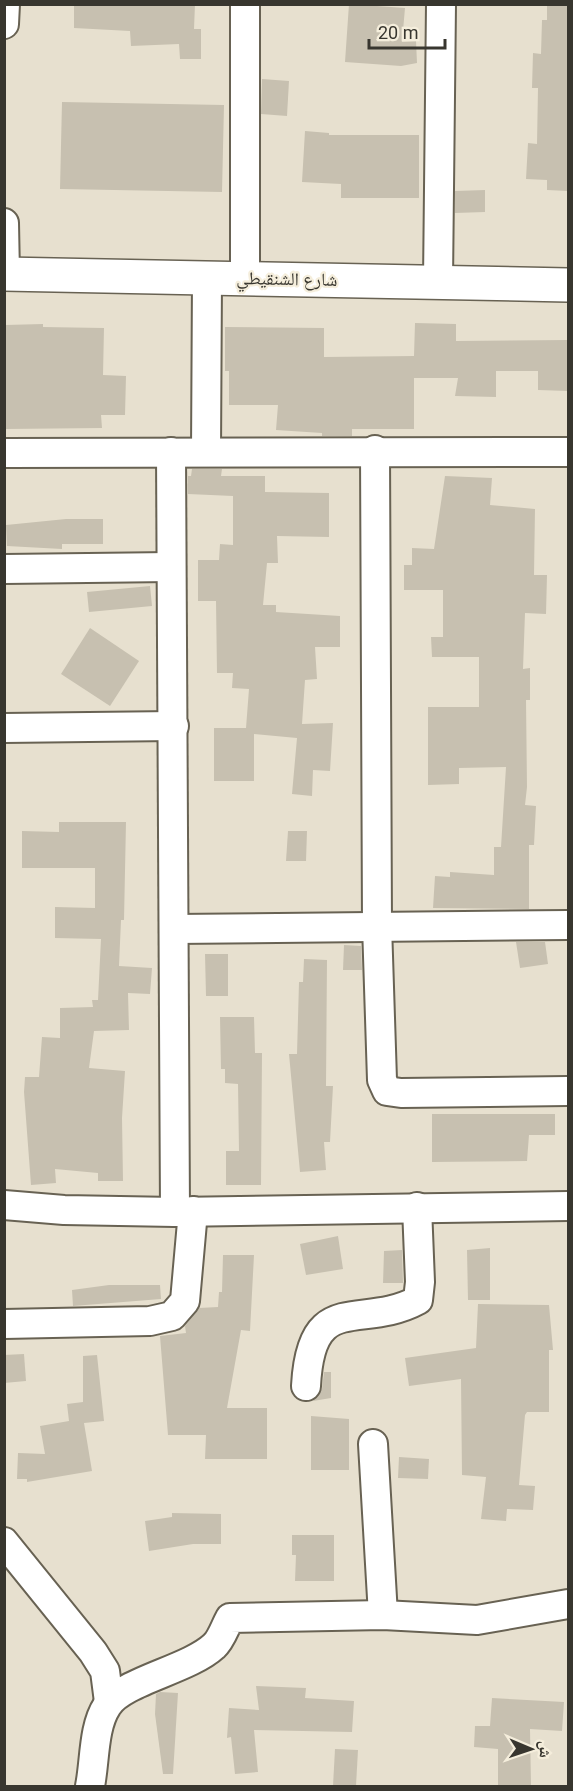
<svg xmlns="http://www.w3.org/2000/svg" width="573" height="1791" font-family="Roboto,'Noto Naskh Arabic',sans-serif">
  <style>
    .building { fill: #c7c0b0 }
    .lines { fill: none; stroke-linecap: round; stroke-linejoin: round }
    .minor-casing { stroke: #686253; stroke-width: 32 }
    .tertiary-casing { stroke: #686253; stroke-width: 36 }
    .minor { stroke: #fff; stroke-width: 28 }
    .tertiary { stroke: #fff; stroke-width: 33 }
    .labels { text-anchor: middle; stroke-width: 4.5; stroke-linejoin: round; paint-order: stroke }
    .street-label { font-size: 18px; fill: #38362f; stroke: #f5eedc }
  </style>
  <rect width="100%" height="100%" fill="#e7e0cf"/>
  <g class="building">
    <path d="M 74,4 L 195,4 L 194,29 L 201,29 L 201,59 L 180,59 L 179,44 L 131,46 L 130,31 L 74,28 Z"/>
    <path d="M 349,4 L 405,8 L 402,42 L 416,41 L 417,63 L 401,66 L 345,62 Z"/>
    <path d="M 547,4 L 568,4 L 568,191 L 547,190 L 547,180 L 526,179 L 528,143 L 537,144 L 538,88 L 532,88 L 533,53 L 541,54 L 542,20 L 547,20 Z"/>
    <path d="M 262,79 L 289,81 L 287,116 L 261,114 Z"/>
    <path d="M 62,102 L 224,105 L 222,192 L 60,189 Z"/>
    <path d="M 305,131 L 329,133 L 329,135 L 419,135 L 419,198 L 341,198 L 341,184 L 302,182 Z"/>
    <path d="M 485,190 L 485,212 L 455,213 L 455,191 Z"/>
    <path d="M 415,323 L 456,324 L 456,341 L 568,340 L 568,391 L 538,390 L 538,371 L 496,371 L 496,397 L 455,396 L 458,378 L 414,378 L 414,429 L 352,429 L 352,436 L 322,436 L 322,433 L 276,430 L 278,405 L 229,405 L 229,371 L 225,371 L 225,327 L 324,328 L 324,357 L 414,356 Z"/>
    <path d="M 43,324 L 43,327 L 104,328 L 103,375 L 126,376 L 125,415 L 101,415 L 102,428 L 6,429 L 5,325 Z"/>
    <path d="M 192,469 L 222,469 L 221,476 L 265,476 L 265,492 L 329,493 L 329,537 L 277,536 L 278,563 L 267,563 L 263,605 L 276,605 L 276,612 L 340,616 L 340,647 L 315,647 L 317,679 L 305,680 L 302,724 L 333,723 L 330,771 L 313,770 L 312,796 L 292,794 L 297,738 L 254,734 L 254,781 L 214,781 L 214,728 L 246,728 L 249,689 L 232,688 L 233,673 L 217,673 L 216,601 L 198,601 L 198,560 L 219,560 L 220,544 L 233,545 L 233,496 L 188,494 L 188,476 L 191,476 Z"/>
    <path d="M 445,476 L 492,478 L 490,505 L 535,509 L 534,575 L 547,575 L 546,614 L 525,613 L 523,669 L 530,668 L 530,700 L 526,700 L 527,787 L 525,805 L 536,806 L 534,845 L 529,845 L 529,909 L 433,908 L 435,876 L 450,877 L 450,872 L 494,875 L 494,847 L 501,847 L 506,767 L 459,768 L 459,784 L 428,785 L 428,707 L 479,707 L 479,657 L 432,657 L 431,637 L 443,637 L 443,590 L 404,590 L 404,565 L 412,565 L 412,548 L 434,549 Z"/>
    <path d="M 66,519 L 103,519 L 103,544 L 62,544 L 62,549 L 7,546 L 6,525 Z"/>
    <path d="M 150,586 L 152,606 L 89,612 L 87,592 Z"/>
    <path d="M 90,628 L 139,661 L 110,706 L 61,674 Z"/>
    <path d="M 59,822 L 126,822 L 124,920 L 121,920 L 119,966 L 152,968 L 150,994 L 128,993 L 129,1030 L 94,1031 L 89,1068 L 125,1071 L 122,1118 L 123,1181 L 98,1181 L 98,1173 L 55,1169 L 56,1183 L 31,1185 L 24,1092 L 25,1077 L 39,1077 L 42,1037 L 60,1038 L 60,1008 L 93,1007 L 92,1000 L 98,1000 L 101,939 L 55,938 L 55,907 L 95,908 L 95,868 L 22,868 L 22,831 L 59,832 Z"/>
    <path d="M 288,831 L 307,831 L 306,861 L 286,861 Z"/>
    <path d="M 516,942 L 545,942 L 548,964 L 520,968 Z"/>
    <path d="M 344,945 L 361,946 L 362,970 L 343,970 Z"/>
    <path d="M 205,954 L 228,954 L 228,996 L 206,996 Z"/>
    <path d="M 304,959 L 327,960 L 326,1086 L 333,1086 L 330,1142 L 324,1142 L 326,1170 L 300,1172 L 289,1054 L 297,1054 L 299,982 L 303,982 Z"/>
    <path d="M 220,1017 L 254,1017 L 255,1053 L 262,1053 L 261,1185 L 226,1185 L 226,1151 L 239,1151 L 238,1084 L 225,1083 L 225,1069 L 221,1069 Z"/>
    <path d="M 432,1114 L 555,1114 L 555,1135 L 529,1135 L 527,1161 L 432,1162 Z"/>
    <path d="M 338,1236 L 343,1269 L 306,1275 L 300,1244 Z"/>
    <path d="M 490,1248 L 490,1300 L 468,1300 L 467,1250 Z"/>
    <path d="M 402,1250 L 403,1283 L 383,1283 L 384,1251 Z"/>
    <path d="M 223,1255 L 254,1255 L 250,1331 L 241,1330 L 227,1408 L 267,1408 L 267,1459 L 205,1459 L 206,1435 L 168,1435 L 160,1336 L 186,1333 L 185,1326 L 199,1308 L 218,1307 L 219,1292 L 222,1292 Z"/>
    <path d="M 109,1285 L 160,1285 L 161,1299 L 73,1306 L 72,1290 Z"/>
    <path d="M 478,1304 L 549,1305 L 553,1350 L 549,1350 L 549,1412 L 527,1412 L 525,1415 L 519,1485 L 535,1486 L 533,1510 L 507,1509 L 506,1521 L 481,1519 L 486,1477 L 462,1475 L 461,1379 L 409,1386 L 405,1358 L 476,1348 Z"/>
    <path d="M 24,1354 L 26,1381 L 4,1383 L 4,1355 Z"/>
    <path d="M 97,1355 L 104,1421 L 84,1423 L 92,1471 L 27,1482 L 27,1479 L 17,1479 L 18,1453 L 45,1454 L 40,1426 L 69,1421 L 67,1404 L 83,1402 L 83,1356 Z"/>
    <path d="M 324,1372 L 331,1372 L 331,1398 L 313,1401 L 322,1389 Z"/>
    <path d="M 311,1416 L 349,1419 L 349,1470 L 311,1470 Z"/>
    <path d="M 399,1457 L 429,1459 L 428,1479 L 398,1478 Z"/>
    <path d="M 172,1513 L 221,1514 L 221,1544 L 193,1544 L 149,1551 L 145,1521 L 172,1517 Z"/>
    <path d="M 292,1535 L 334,1535 L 334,1581 L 295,1581 L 296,1555 L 292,1555 Z"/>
    <path d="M 256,1686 L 306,1688 L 305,1698 L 354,1701 L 352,1732 L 254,1730 L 258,1772 L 235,1774 L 231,1737 L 227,1738 L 229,1708 L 259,1710 Z"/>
    <path d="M 160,1692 L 178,1693 L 173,1774 L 163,1774 L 155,1714 L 156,1694 Z"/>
    <path d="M 492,1698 L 564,1702 L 562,1731 L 530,1729 L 531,1786 L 498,1786 L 498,1749 L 474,1747 L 475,1726 L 490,1726 Z"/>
    <path d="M 335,1749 L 358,1750 L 356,1786 L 333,1786 Z"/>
  </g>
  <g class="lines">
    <defs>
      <g id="minor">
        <path d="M 4,24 L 5,4"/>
        <path d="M 4,223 L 5,274"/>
        <path d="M 245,279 L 245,4"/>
        <path d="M 438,281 L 441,4"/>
        <path d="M 375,450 L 377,925 L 382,1080 L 387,1091 L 401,1093 L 568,1091"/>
        <path d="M 171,452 L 175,1212"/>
        <path d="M 206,452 L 207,278"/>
        <path d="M 4,453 L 568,452"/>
        <path d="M 4,569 L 171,567"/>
        <path d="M 4,728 L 174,726"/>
        <path d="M 174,929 L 568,925"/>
        <path d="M 4,1205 L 64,1210 L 175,1212 L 568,1206"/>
        <path d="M 4,1324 L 150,1321 L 172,1316 L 185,1301 L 193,1211"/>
        <path d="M 306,1386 C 311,1288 361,1331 418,1300 L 420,1282 L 417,1207"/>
        <path d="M 373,1444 L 383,1615"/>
        <path d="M 4,1542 L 93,1652 L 105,1671 L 109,1702"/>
        <path d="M 90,1786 C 95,1762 93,1727 107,1706 C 122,1681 188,1670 214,1646 C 221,1640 225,1627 230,1618 L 383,1615 L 477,1620 L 568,1604"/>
      </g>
      <path id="tertiary" d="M 4,274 L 568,285"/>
    </defs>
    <use href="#minor" class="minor-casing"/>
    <use href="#tertiary" class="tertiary-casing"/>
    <use href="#minor" class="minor"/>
    <use href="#tertiary" class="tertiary"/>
  </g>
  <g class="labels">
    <g class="street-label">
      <text transform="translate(287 279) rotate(1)" y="6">شارع الشنقيطي</text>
    </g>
  </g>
  <rect width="573" height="1791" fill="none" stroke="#38362f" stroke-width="12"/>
  <g transform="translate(531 1749) rotate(92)" stroke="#f5eedc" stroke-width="4.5" paint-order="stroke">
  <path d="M0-4.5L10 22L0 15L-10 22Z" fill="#38362f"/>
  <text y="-9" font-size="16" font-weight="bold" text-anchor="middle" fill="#38362f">ش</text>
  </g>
  <path d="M369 39v9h76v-9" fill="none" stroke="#38362f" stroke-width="3"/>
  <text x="378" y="39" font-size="18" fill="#38362f" stroke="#f5eedc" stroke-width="4.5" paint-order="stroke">20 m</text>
</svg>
